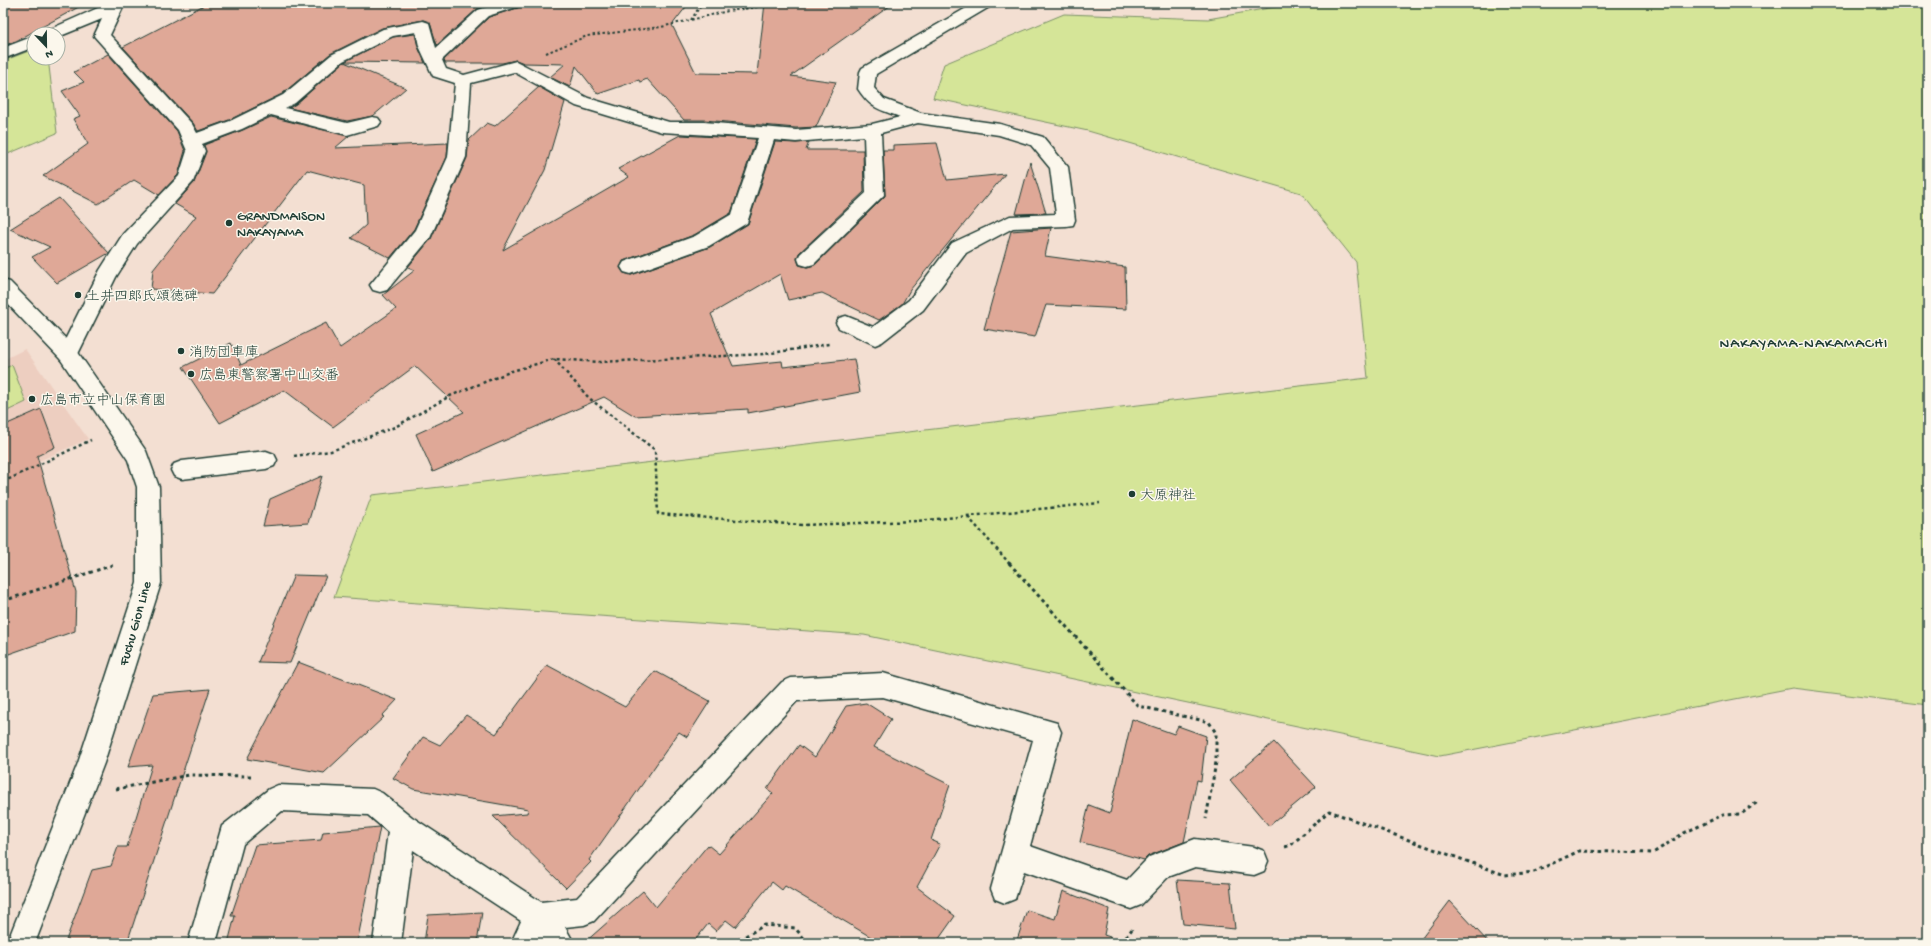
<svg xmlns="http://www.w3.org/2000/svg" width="1931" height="946" font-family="'Gochi Hand','Klee One',sans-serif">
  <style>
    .built { fill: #edcec0 }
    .green { fill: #d5e598; stroke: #7a9166 }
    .building { fill: #dfa897; stroke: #1f3d34 }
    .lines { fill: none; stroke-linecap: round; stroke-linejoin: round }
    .minor-casing { stroke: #1f3d34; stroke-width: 3 }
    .major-casing { stroke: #1f3d34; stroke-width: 3 }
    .path-far2 { stroke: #1f3d34; stroke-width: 2; stroke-dasharray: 2.5 2.5; stroke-linecap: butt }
    .path-far1 { stroke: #1f3d34; stroke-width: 2.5; stroke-dasharray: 3 3; stroke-linecap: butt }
    .path { stroke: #1f3d34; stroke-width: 3; stroke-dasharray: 3.5 3.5; stroke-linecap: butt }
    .minor { fill: #fbf7ec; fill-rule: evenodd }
    .major { fill: #fbf7ec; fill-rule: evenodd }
    .poi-dot { fill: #1f3d34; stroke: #fbf7ec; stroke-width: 1.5 }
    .labels { text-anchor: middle; stroke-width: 3; stroke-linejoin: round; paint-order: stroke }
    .poi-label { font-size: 14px; fill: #1f3d34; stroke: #fbf7ec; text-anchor: start }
    .street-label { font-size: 14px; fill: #1f3d34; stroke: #fbf7ec }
    .neighbourhood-label { font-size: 15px; letter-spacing: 1px; fill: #1f3d34; stroke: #fbf7ec }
  </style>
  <rect width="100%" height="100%" fill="#f3dfd2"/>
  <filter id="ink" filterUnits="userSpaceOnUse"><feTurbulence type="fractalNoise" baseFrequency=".025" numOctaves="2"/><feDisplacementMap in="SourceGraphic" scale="8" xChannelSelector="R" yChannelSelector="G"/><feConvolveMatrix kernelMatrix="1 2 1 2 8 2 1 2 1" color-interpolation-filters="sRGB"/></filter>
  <g filter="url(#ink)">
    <path class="built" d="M 25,349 L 88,439 L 3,477 L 3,360 Z"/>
    <g class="green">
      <path d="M 1297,3 L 1928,3 L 1928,705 L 1792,688 L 1440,756 L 864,635 L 334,597 L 372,495 L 1368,378 L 1356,262 L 1301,193 L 1088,131 L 933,98 L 944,64 L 1064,14 L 1208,19 Z"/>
      <path d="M 34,49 L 34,58 L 48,58 L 57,133 L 3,156 L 3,61 Z"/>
      <path d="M 12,365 L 26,402 L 3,413 L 3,369 Z"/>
    </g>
    <g class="building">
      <path d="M 3,3 L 86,3 L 16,41 L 3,46 Z"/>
      <path d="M 208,3 L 494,3 L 477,9 L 437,45 L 430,23 L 423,20 L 382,28 L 330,54 L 282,94 L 229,120 L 198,131 L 193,123 L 123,47 Z"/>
      <path d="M 524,3 L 689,3 L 672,25 L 696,73 L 757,74 L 765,3 L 894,3 L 791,76 L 836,82 L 816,127 L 796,128 L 704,120 L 684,120 L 647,79 L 640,82 L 639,80 L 598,94 L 576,66 L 570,87 L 550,77 L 565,64 L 524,63 L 516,60 L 502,63 L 445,63 L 444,60 L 489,17 L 520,7 Z"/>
      <path d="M 415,34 L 418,47 L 425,63 L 344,62 L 393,37 Z"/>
      <path d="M 108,54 L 177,131 L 185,151 L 178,175 L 159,195 L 134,180 L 98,204 L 43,176 L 88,144 L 73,119 L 80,116 L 62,91 L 84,82 L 74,72 Z"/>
      <path d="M 344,62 L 406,88 L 373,116 L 347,121 L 289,108 L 296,104 Z"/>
      <path d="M 539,87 L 565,102 L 545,170 L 503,250 L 629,177 L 618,169 L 680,135 L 756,139 L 731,213 L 694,235 L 623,261 L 620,268 L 624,273 L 631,275 L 710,247 L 748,224 L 775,142 L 796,143 L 809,142 L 806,150 L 863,150 L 864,192 L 799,253 L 797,258 L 799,265 L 807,267 L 815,265 L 885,196 L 883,150 L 893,150 L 893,145 L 937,143 L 947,180 L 1005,174 L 910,290 L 902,304 L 879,320 L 822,293 L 788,300 L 780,274 L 711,314 L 733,366 L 782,361 L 783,367 L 854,359 L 860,392 L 748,413 L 748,409 L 635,416 L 604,397 L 433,472 L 416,434 L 464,412 L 415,366 L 333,427 L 284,390 L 220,423 L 183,367 L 231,343 L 241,365 L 326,323 L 340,348 L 396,309 L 383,295 L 415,270 L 408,267 L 431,239 L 467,158 L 469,140 L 487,123 L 495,126 Z"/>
      <path d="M 271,117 L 349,136 L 335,148 L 448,143 L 447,157 L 414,229 L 390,258 L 351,238 L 366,225 L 364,185 L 307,170 L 212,294 L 151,289 L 153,270 L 196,216 L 175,204 L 194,183 L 206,152 L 204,145 L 243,130 Z"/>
      <path d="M 1030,162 L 1046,213 L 1016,214 Z"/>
      <path d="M 59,198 L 109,253 L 57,283 L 32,257 L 50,247 L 10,229 Z"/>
      <path d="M 1051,228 L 1045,256 L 1125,267 L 1126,309 L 1046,305 L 1035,337 L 984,329 L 1011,231 Z"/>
      <path d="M 41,409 L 55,447 L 37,456 L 76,592 L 75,631 L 3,656 L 3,426 Z"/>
      <path d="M 322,476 L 308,523 L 263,526 L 270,499 Z"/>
      <path d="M 294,575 L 326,576 L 290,663 L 258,662 Z"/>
      <path d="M 298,662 L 397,700 L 382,716 L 384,717 L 324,773 L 247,759 Z"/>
      <path d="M 547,665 L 625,707 L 655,671 L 710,701 L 687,737 L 679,732 L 589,860 L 591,862 L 566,888 L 493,816 L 527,813 L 528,809 L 413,789 L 393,778 L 423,737 L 440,745 L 466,715 L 496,734 Z"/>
      <path d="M 210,689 L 127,943 L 65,943 L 92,870 L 111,866 L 118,847 L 127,847 L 152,765 L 128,767 L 153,694 Z"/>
      <path d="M 866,703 L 891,719 L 874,747 L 950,785 L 931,840 L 940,844 L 917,887 L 955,916 L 936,943 L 881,943 L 785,886 L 782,890 L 772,882 L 735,927 L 726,920 L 716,931 L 708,924 L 693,943 L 584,943 L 643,891 L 656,907 L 708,845 L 719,854 L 773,793 L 767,789 L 799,745 L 815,757 L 846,706 Z"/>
      <path d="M 1132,719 L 1174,734 L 1178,726 L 1206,736 L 1201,781 L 1197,780 L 1184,842 L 1148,856 L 1144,860 L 1080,842 L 1089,805 L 1110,813 Z"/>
      <path d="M 1274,742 L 1316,787 L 1269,826 L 1230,780 Z"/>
      <path d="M 380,827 L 357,943 L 228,943 L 235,916 L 231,916 L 255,845 L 321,840 L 323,832 Z"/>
      <path d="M 1177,880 L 1230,883 L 1235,929 L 1183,924 Z"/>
      <path d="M 1063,891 L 1109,909 L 1104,935 L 1110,937 L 1109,943 L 1016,943 L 1027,910 L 1055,919 Z"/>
      <path d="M 1450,901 L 1489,943 L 1418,943 Z"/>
      <path d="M 482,912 L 477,943 L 424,943 L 428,915 Z"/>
    </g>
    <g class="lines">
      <defs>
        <g id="minor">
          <path d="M 109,3 L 125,3 L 110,35 L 192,124 L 197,133 L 230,121 L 283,95 L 331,55 L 383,29 L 423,21 L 429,23 L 436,48 L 478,10 L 499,3 L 523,3 L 520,6 L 488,16 L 442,60 L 446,69 L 464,75 L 516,61 L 588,98 L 669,122 L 704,122 L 796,130 L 872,124 L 900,117 C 879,109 871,109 858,89 L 860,72 L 862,68 L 975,3 L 994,3 L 991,6 L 876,74 L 874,88 L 884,99 L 921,113 L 1000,124 L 1043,137 L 1068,167 L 1075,220 L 1073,225 L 1066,226 L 1013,228 L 966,253 L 923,310 L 882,342 L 875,345 L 839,328 L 836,323 L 839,318 L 846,316 L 873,327 L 909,300 L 952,243 L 1010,216 L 1056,214 L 1050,168 L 1031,145 L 999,135 L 918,123 L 881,133 L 884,195 L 814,264 L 807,266 L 800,264 L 798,259 L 800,254 L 866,193 L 864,136 L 796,142 L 774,140 L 747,223 L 709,246 L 631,274 L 624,272 L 621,267 L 624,262 L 695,236 L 732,214 L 758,138 L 662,132 L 576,106 L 514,72 L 471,83 L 466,157 L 430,238 L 387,290 L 380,292 L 373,290 L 370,285 L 415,230 L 448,157 L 455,83 L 433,76 L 419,46 L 416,32 L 393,36 L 343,61 L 295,103 L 285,108 L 347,123 L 372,117 L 378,118 L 381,122 L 378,126 L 347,135 L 271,115 L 242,129 L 202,144 L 205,151 L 193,182 L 137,244 L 116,277 L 75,360 L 68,362 L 61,360 L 58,354 L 100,270 L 123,234 L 179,176 L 187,151 L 178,130 L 94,36 L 102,19 L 58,37 L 58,34 L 44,34 L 46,31 Z"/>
          <path d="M 34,36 L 34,47 L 3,59 L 3,48 Z"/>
          <path d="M 266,451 L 274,454 L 277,460 L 274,466 L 266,469 L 182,479 L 174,476 L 171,470 L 174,464 L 182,461 Z"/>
          <path d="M 883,673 L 1057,723 L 1061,732 L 1030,846 L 1127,880 L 1149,857 L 1195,839 L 1254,847 L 1264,851 L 1268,861 L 1264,871 L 1254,875 L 1195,867 L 1168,877 L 1141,905 L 1131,909 L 1024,871 L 1015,899 L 1005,903 L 995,899 L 991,889 L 1033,740 L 883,697 L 797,701 L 594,921 L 584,925 L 565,927 L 574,943 L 542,943 L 541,942 L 540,943 L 511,943 L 521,921 L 413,850 L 401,943 L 373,943 L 388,832 L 368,815 L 282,811 L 243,844 L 216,943 L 188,943 L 222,826 L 269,789 L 278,785 L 373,789 L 382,793 L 412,817 L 541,902 L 577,898 L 782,682 L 791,678 Z"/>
        </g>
        <path id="major" d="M 3,280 L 10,282 L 75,348 L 146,451 L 159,487 L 161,583 L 104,763 L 35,943 L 7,943 L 78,763 L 137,583 L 137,487 L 128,460 L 61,360 L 3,299 Z"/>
      </defs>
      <use href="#minor" class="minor-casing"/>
      <use href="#major" class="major-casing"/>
      <g class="path-far2">
        <path d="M 691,20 L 702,3"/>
        <path d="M 546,53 L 587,36 L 661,27 L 728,11 L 757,7 L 761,3"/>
      </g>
      <g class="path-far1">
        <path d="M 554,359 L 589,398 L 655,450 L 658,514 L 802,525 L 917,521 L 1100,503"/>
        <path d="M 294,456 L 331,451 L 395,427 L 450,396 L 512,371 L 554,359 L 600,362 L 765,354 L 829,344"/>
        <path d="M 3,482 L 91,440"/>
        <path d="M 968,517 L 1010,564"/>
      </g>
      <g class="path">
        <path d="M 1009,563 L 1138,706 L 1209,722 L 1216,733 L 1216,762 L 1206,819"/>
        <path d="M 3,601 L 116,564"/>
        <path d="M 116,789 L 189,775 L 251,776"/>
        <path d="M 1285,847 L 1291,845 L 1329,811 L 1505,875 L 1534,872 L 1579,851 L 1653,853 L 1684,833 L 1723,815 L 1741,814 L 1759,801"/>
        <path d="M 733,943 L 765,925 L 795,928 L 808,943"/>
        <path d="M 1122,943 L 1132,929"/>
      </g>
      <use href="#minor" class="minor"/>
      <use href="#major" class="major"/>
    </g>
  </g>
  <g class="poi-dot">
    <circle cx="229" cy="223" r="4"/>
    <circle cx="78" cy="295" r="4"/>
    <circle cx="181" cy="351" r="4"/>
    <circle cx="191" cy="374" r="4"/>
    <circle cx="32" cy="399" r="4"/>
    <circle cx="1132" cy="494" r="4"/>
  </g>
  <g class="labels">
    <g class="poi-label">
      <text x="237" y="220">GRANDMAISON<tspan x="237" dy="16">NAKAYAMA</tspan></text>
      <text x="86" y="300">土井四郎氏頌徳碑</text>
      <text x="189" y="356">消防団車庫</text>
      <text x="199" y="379">広島東警察署中山交番</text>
      <text x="40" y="404">広島市立中山保育園</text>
      <text x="1140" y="499">大原神社</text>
    </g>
    <g class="street-label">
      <text transform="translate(134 623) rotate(-74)" y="5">Fuchu Gion Line</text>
    </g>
    <g class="neighbourhood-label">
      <text x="1804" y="347">NAKAYAMA-NAKAMACHI</text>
    </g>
  </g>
  <rect width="1931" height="946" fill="none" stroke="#fbf7ec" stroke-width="16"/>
  <rect x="8" y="8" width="1915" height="930" fill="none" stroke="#1f3d34" stroke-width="1.5" filter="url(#ink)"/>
  <g transform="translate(46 46) rotate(158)"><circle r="19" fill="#fbf7ec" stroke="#a3ada2"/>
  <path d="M0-3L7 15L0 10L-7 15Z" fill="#1f3d34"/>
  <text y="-6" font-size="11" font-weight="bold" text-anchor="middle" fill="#1f3d34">N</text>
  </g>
</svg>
